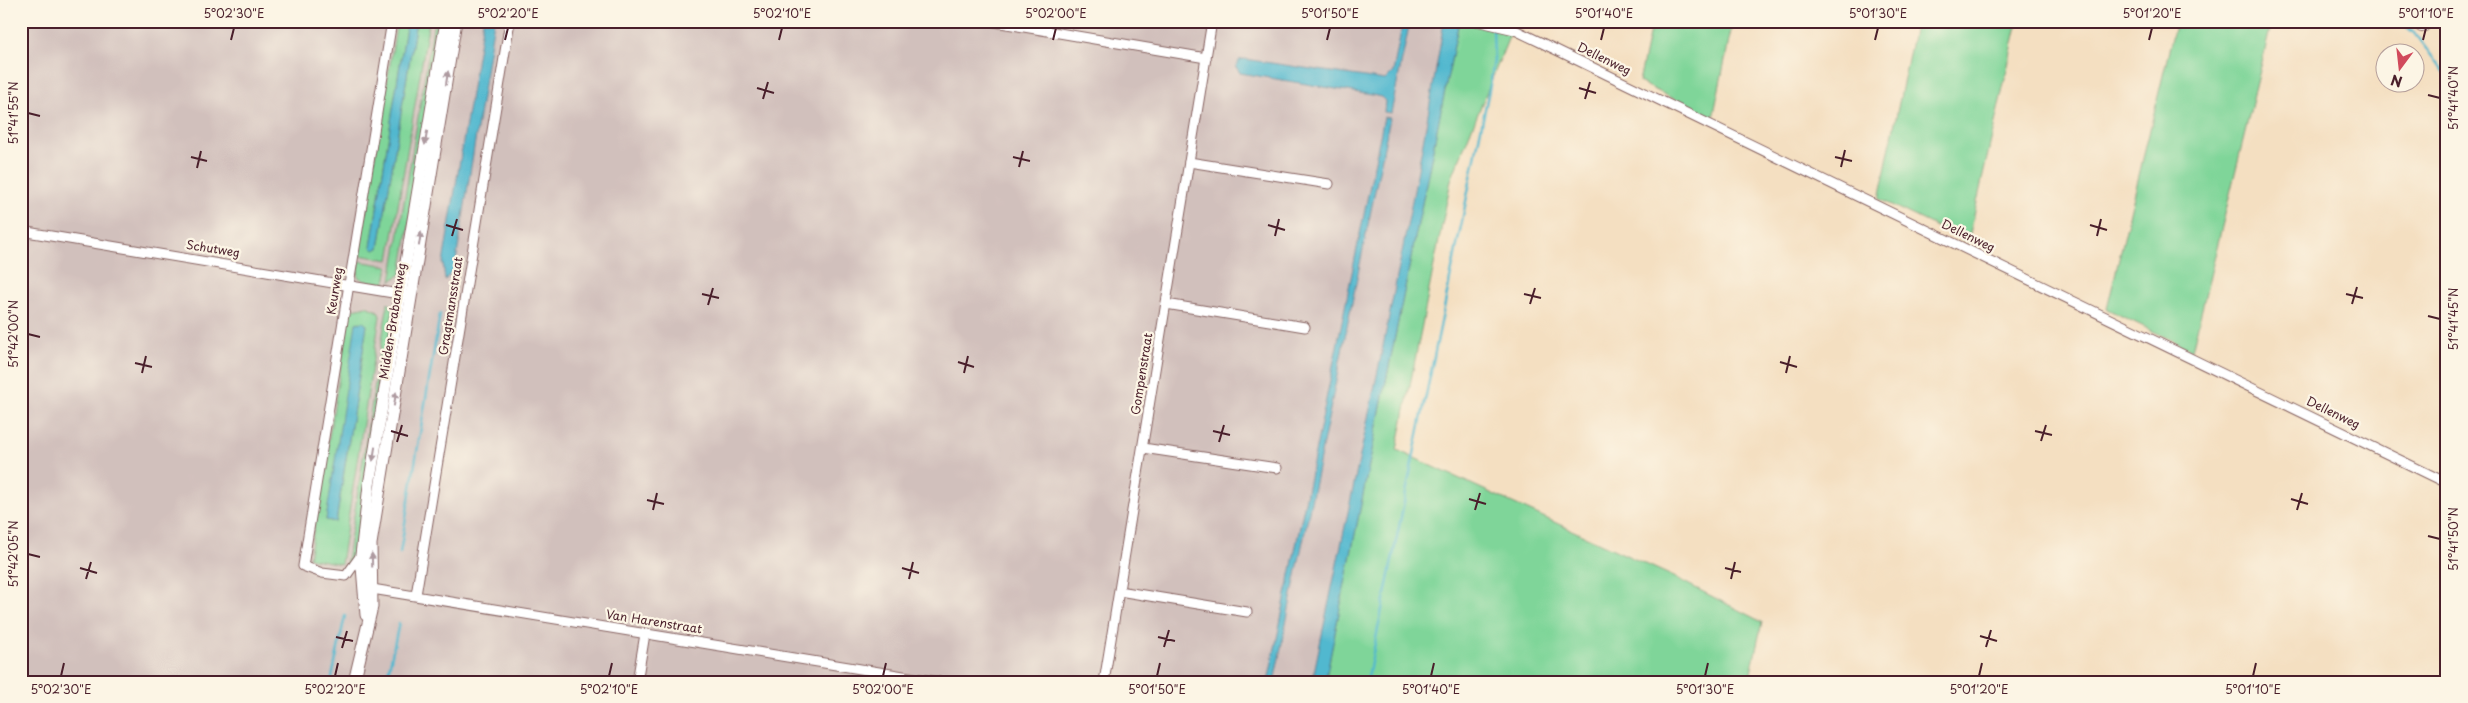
<svg xmlns="http://www.w3.org/2000/svg" width="2468" height="703" font-family="'Playpen Sans',sans-serif">
  <style>
    .industrial { fill: #d1c0bc }
    .green { fill: #7fd599; stroke: #647a62; fill-rule: evenodd }
    .water { fill: #51b8cf; stroke: #4e6c7d }
    .lines { fill: none; stroke-linecap: round; stroke-linejoin: round }
    .stream { stroke: #51b8cf; stroke-width: 2.5 }
    .minor-casing { stroke: #866260; stroke-width: 11 }
    .tertiary-casing { stroke: #866260; stroke-width: 13 }
    .motorway-casing { stroke: #866260; stroke-width: 18 }
    .minor { stroke: #fff; stroke-width: 9 }
    .tertiary { stroke: #fff; stroke-width: 11 }
    .motorway { stroke: #fff; stroke-width: 16 }
    .oneway { fill: #ae9aa0 }
    .ticks { fill: none; stroke: #4a1f2b; stroke-width: 2 }
    .labels { text-anchor: middle; stroke-width: 4.5; stroke-linejoin: round; paint-order: stroke }
    .street-label { font-size: 12px; fill: #4a1f2b; stroke: #fcf5e5 }
    .neatline { fill: none; stroke: #4a1f2b; stroke-width: 2 }
    .ticks-label { font-size: 12px; text-anchor: middle; fill: #4a1f2b }
  </style>
  <rect width="100%" height="100%" fill="#fcf5e5"/>
  <filter id="ink" filterUnits="userSpaceOnUse"><feTurbulence type="fractalNoise" baseFrequency=".02" numOctaves="2"/><feDisplacementMap in="SourceGraphic" scale="10" xChannelSelector="R" yChannelSelector="G"/><feConvolveMatrix kernelMatrix="1 2 1 2 8 2 1 2 1" color-interpolation-filters="sRGB"/></filter>
  <filter id="wash" filterUnits="userSpaceOnUse"><feTurbulence type="fractalNoise" baseFrequency=".0096" numOctaves="4" result="noise"/><feDisplacementMap in="SourceGraphic" scale="20" xChannelSelector="R" yChannelSelector="G"/><feGaussianBlur stdDeviation="1.12" result="paint"/><feColorMatrix in="noise" values="0 0 0 0 0 0 0 0 0 0 0 0 0 0 0 0 0 1.4 0 .05"/><feComposite in="paint" operator="in"/></filter>
  <g filter="url(#wash)">
    <rect width="100%" height="100%" fill="#f4dfc1"/>
    <path class="industrial" d="M 21,21 L 1446,21 L 1319,682 L 21,682 Z"/>
    <g class="green">
      <path d="M 397,21 L 407,21 L 371,247 L 374,250 L 379,248 L 416,21 L 429,21 L 389,260 L 359,255 Z"/>
      <path d="M 434,21 L 443,21 L 401,274 L 391,281 Z"/>
      <path d="M 1459,21 L 1511,32 L 1451,180 L 1397,450 L 1674,577 L 1762,622 L 1749,682 L 1325,682 Z"/>
      <path d="M 1652,21 L 1733,21 L 1713,118 L 1639,82 Z"/>
      <path d="M 1916,21 L 2018,21 L 1968,242 L 1879,199 Z"/>
      <path d="M 2176,21 L 2272,21 L 2192,350 L 2107,309 Z"/>
      <path d="M 358,261 L 388,266 L 385,283 L 365,281 L 358,277 Z"/>
      <path d="M 388,302 L 393,309 L 355,561 L 346,566 Z"/>
      <path d="M 366,306 L 378,311 L 380,316 L 341,564 L 309,558 L 350,310 ZM 358,322 L 367,325 L 336,522 L 326,520 Z"/>
    </g>
    <g class="water">
      <path d="M 407,21 L 416,21 L 379,248 L 374,250 L 371,247 Z"/>
      <path d="M 483,21 L 494,21 L 455,268 L 445,280 L 443,263 Z"/>
      <path d="M 1403,21 L 1410,21 L 1391,113 L 1384,112 L 1385,101 L 1381,97 L 1372,95 L 1240,73 L 1236,67 L 1239,60 L 1244,59 L 1385,80 L 1393,72 Z"/>
      <path d="M 1444,21 L 1459,21 L 1325,682 L 1312,682 C 1358,462 1408,243 1444,21 Z"/>
      <path d="M 1384,117 L 1390,118 L 1274,682 L 1268,682 Z"/>
      <path d="M 363,322 L 367,325 L 336,522 L 326,520 L 356,323 Z"/>
    </g>
    <g class="lines">
      <g class="stream">
        <path d="M 2400,21 L 2414,33 L 2447,76"/>
        <path d="M 400,553 L 440,314"/>
        <path d="M 331,682 L 345,616"/>
        <path d="M 386,682 L 399,623"/>
        <path d="M 1367,682 L 1491,80 L 1494,59 L 1493,28"/>
      </g>
    </g>
  </g>
  <g filter="url(#ink)">
    <g class="lines">
      <defs>
        <g id="minor">
          <path d="M 989,21 L 1206,58"/>
          <path d="M 1476,21 L 1515,30 L 1540,42 L 2447,483"/>
          <path d="M 1189,162 L 1329,184"/>
          <path d="M 21,231 L 405,295"/>
          <path d="M 1166,304 L 1305,327"/>
          <path d="M 1143,448 L 1277,468"/>
          <path d="M 361,555 L 346,576 L 322,573 L 303,566 L 392,21"/>
          <path d="M 366,588 L 940,682"/>
          <path d="M 1119,591 L 1247,612"/>
          <path d="M 416,595 L 510,21"/>
          <path d="M 637,682 L 645,634"/>
          <path d="M 1104,682 L 1212,21"/>
        </g>
        <g id="tertiary">
          <path d="M 366,615 L 361,555 L 369,485 L 446,21"/>
          <path d="M 354,682 L 372,607 L 371,544 L 456,21"/>
        </g>
        <path id="motorway" d="M 2419,21 L 2422,24"/>
      </defs>
      <use href="#minor" class="minor-casing"/>
      <use href="#tertiary" class="tertiary-casing"/>
      <use href="#motorway" class="motorway-casing"/>
      <use href="#minor" class="minor"/>
      <use href="#tertiary" class="tertiary"/>
      <use href="#motorway" class="motorway"/>
    </g>
    <defs><path id="oneway-solid" d="M-6-.8H1V-3.2L6.5 0L1 3.2V.8H-6Z" transform="scale(1.25)"/></defs>
    <g class="oneway">
      <use href="#oneway-solid" transform="translate(447 78) rotate(-81)"/>
      <use href="#oneway-solid" transform="translate(426 138) rotate(99)"/>
      <use href="#oneway-solid" transform="translate(420 239) rotate(-81)"/>
      <use href="#oneway-solid" transform="translate(395 399) rotate(-81)"/>
      <use href="#oneway-solid" transform="translate(374 454) rotate(99)"/>
      <use href="#oneway-solid" transform="translate(372 560) rotate(-92)"/>
    </g>
  </g>
  <path class="ticks" d="M 231,40 L 234,28M 505,40 L 508,28M 779,40 L 782,28M 1053,40 L 1056,28M 1327,40 L 1330,28M 1601,40 L 1604,28M 1875,40 L 1878,28M 2149,40 L 2152,28M 2423,40 L 2426,28M 757,88 L 774,93M 1579,88 L 1596,93M 2428,95 L 2440,98M 763,99 L 768,82M 1585,99 L 1590,82M 28,113 L 40,116M 191,157 L 207,161M 1013,157 L 1030,161M 1835,157 L 1852,161M 1019,167 L 1023,151M 1841,167 L 1845,150M 197,168 L 201,151M 446,225 L 463,230M 1268,225 L 1285,230M 2090,225 L 2107,230M 452,236 L 457,219M 1275,236 L 1279,219M 2097,236 L 2101,219M 702,294 L 719,298M 1524,294 L 1541,298M 2346,294 L 2363,298M 1530,304 L 1535,288M 2352,304 L 2357,287M 708,305 L 713,288M 2428,316 L 2440,319M 28,334 L 40,337M 958,362 L 974,367M 1780,362 L 1797,367M 135,363 L 152,367M 142,373 L 146,356M 964,373 L 968,356M 1786,373 L 1790,356M 391,431 L 408,436M 1213,431 L 1230,435M 2035,431 L 2052,435M 2041,441 L 2046,425M 397,442 L 402,425M 1219,442 L 1224,425M 1469,499 L 1486,504M 2291,499 L 2308,504M 647,500 L 664,504M 653,510 L 657,493M 1475,510 L 1480,493M 2297,510 L 2302,493M 2428,536 L 2440,539M 28,554 L 40,557M 80,568 L 97,573M 902,568 L 919,573M 1725,568 L 1741,572M 86,579 L 91,562M 909,579 L 913,562M 1731,579 L 1735,562M 1980,636 L 1997,641M 336,637 L 353,641M 1158,637 L 1175,641M 1164,647 L 1169,630M 1986,647 L 1991,630M 342,648 L 347,631M 61,676 L 64,663M 335,676 L 338,663M 609,676 L 612,663M 883,676 L 886,663M 1157,676 L 1160,663M 1431,676 L 1434,663M 1705,676 L 1708,663M 1979,676 L 1982,663M 2253,676 L 2256,663"/>
  <g class="labels">
    <g class="street-label">
      <text transform="translate(1604 59) rotate(26)" y="4">Dellenweg</text>
      <text transform="translate(1968 236) rotate(26)" y="4">Dellenweg</text>
      <text transform="translate(213 249) rotate(9)" y="4">Schutweg</text>
      <text transform="translate(335 291) rotate(-81)" y="4">Keurweg</text>
      <text transform="translate(451 306) rotate(-81)" y="4">Gragtmansstraat</text>
      <text transform="translate(393 321) rotate(-81)" y="4">Midden-Brabantweg</text>
      <text transform="translate(1142 374) rotate(-81)" y="4">Gompenstraat</text>
      <text transform="translate(2333 413) rotate(26)" y="4">Dellenweg</text>
      <text transform="translate(654 622) rotate(9)" y="4">Van Harenstraat</text>
    </g>
  </g>
  <rect width="2468" height="703" fill="none" stroke="#fcf5e5" stroke-width="55"/>
  <g transform="translate(2400 68) rotate(195)"><circle r="24" fill="#fcf5e5" stroke="#b59f9b"/>
  <path d="M0-4L9 19L0 12L-9 19Z" fill="#d1495b"/>
  <text y="-8" font-size="14" font-weight="bold" text-anchor="middle" fill="#4a1f2b">N</text>
  </g>
  <rect x="28" y="28" width="2412" height="648" class="neatline"/>
  <g class="ticks-label">
    <text x="234" y="18">5°02'30"E</text>
    <text x="508" y="18">5°02'20"E</text>
    <text x="782" y="18">5°02'10"E</text>
    <text x="1056" y="18">5°02'00"E</text>
    <text x="1330" y="18">5°01'50"E</text>
    <text x="1604" y="18">5°01'40"E</text>
    <text x="1878" y="18">5°01'30"E</text>
    <text x="2152" y="18">5°01'20"E</text>
    <text x="2426" y="18">5°01'10"E</text>
    <text transform="translate(2454 98) rotate(-90)" y="4">51°41'40"N</text>
    <text transform="translate(14 113) rotate(-90)" y="4">51°41'55"N</text>
    <text transform="translate(2454 319) rotate(-90)" y="4">51°41'45"N</text>
    <text transform="translate(14 334) rotate(-90)" y="4">51°42'00"N</text>
    <text transform="translate(2454 539) rotate(-90)" y="4">51°41'50"N</text>
    <text transform="translate(14 554) rotate(-90)" y="4">51°42'05"N</text>
    <text x="61" y="694">5°02'30"E</text>
    <text x="335" y="694">5°02'20"E</text>
    <text x="609" y="694">5°02'10"E</text>
    <text x="883" y="694">5°02'00"E</text>
    <text x="1157" y="694">5°01'50"E</text>
    <text x="1431" y="694">5°01'40"E</text>
    <text x="1705" y="694">5°01'30"E</text>
    <text x="1979" y="694">5°01'20"E</text>
    <text x="2253" y="694">5°01'10"E</text>
  </g>
</svg>
